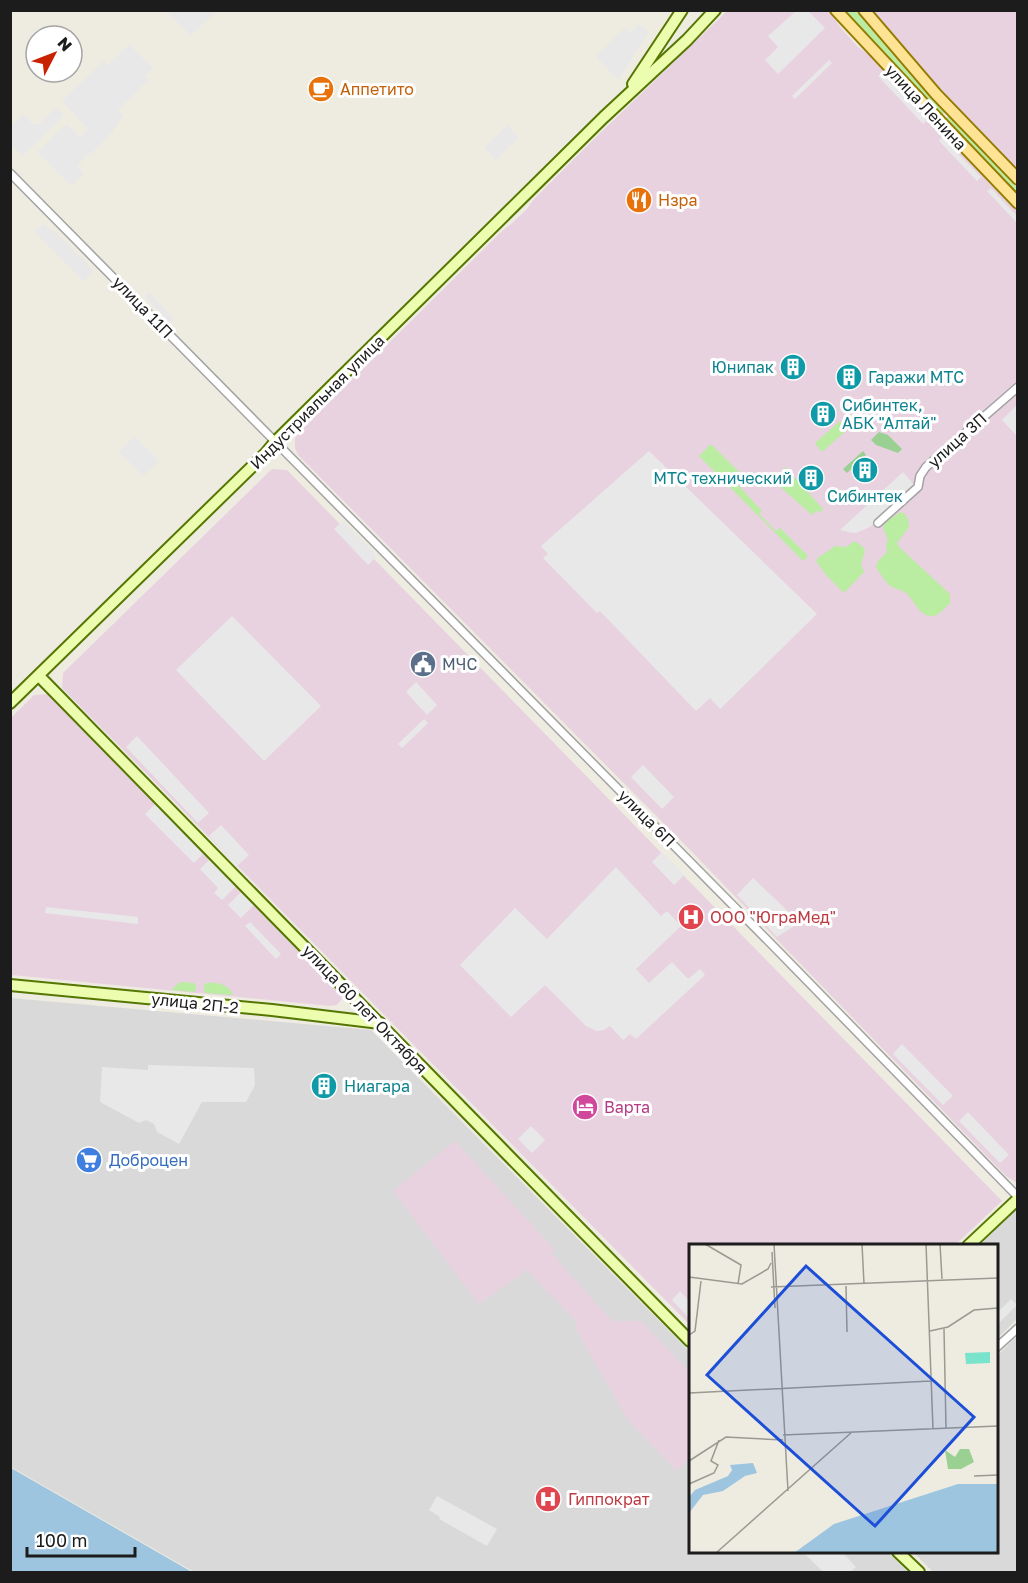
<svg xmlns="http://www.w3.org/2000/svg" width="1028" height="1583" font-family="'Golos Text',sans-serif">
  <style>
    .residential { fill: #dad9d9 }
    .industrial { fill: #e8d2e0 }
    .grass { fill: #baeca2 }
    .forest { fill: #9ad092 }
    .parking { fill: #e8e8e8 }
    .water { fill: #9ec5df }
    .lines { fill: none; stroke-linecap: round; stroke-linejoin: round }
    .minor-casing { stroke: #a3a3a3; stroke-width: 10 }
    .secondary-casing { stroke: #557600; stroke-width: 14 }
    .primary-casing { stroke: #947c00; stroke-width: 14 }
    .minor { stroke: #fff; stroke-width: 7 }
    .secondary { stroke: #ecfdaf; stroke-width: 10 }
    .primary { stroke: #ffe395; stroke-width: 10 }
    .labels { text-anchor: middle; stroke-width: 6; stroke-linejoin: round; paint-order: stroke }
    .food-label { font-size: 16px; fill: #c56008; stroke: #fff; text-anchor: start }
    .street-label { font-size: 16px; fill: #1c1c1c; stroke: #fff }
    .culture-label { font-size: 16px; fill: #0d838f; stroke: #fff; text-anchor: start }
    .service-label { font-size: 16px; fill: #4e5e75; stroke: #fff; text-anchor: start }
    .health-label { font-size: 16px; fill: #be3a42; stroke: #fff; text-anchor: start }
    .hotel-label { font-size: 16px; fill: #b23c85; stroke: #fff; text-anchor: start }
    .shop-label { font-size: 16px; fill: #366cbe; stroke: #fff; text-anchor: start }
    .inset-road { fill: none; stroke: #9a9992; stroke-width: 1.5 }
    .view { fill: #1d4ed8; fill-opacity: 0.15; stroke: #1d4ed8; stroke-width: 3 }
    .inset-edge { fill: none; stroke: #1c1c1c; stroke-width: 3 }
  </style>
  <rect width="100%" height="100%" fill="#eeece1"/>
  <g class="residential">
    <path d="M 11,998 L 371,1030 L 690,1352 L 690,1552 L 888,1552 L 908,1572 L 194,1572 L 11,1467 Z"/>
    <path d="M 1017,1208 L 1017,1319 L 997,1339 L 996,1246 L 979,1246 Z"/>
    <path d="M 1017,1336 L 1017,1572 L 933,1572 L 913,1552 L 996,1552 L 997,1356 Z"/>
  </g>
  <g class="industrial">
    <path d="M 727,11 L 829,11 L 841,28 L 857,46 L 873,58 L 1017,211 L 1017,1183 L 1006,1176 L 691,851 L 298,455 L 295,448 L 295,438 L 303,428 L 501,232 L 511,224 L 526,210 L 534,199 L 594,139 Z"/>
    <path d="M 871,11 L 1017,11 L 1017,171 L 929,78 L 921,66 Z"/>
    <path d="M 272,469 L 287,470 L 1002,1201 L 955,1245 L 690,1246 L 690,1325 L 62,688 L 63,673 Z"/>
    <path d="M 49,694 L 339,988 L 342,995 L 341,1000 L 337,1005 L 330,1006 L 11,975 L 11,718 L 34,695 Z"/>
    <path d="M 455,1141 L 555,1250 L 551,1253 L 612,1321 L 641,1321 L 690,1372 L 690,1458 L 677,1471 L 628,1420 L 576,1329 L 576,1321 L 527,1270 L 479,1304 L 393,1191 Z"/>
  </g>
  <g class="grass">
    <path d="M 845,11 L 856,11 L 913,78 L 945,112 L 942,115 Z"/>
    <path d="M 949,116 L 1017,188 L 1017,194 L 945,119 Z"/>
    <path d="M 840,421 L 848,429 L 822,452 L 815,443 Z"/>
    <path d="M 711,444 L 745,478 L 738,485 L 762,511 L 759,514 L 776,531 L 780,528 L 808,556 L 803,561 L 699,456 Z"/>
    <path d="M 785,467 L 823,509 L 820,512 L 816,511 L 812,515 L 776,483 L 782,475 L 782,470 Z"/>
    <path d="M 900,512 C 907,513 909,521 909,527 L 897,543 L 899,547 L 950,594 L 950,603 C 945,607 939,617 931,616 C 919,616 915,601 907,594 C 901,588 893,590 887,583 C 883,578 879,572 876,567 L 878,561 L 887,552 L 886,544 L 888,540 L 883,527 L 886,522 Z"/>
    <path d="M 855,541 L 863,547 L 865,551 L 861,564 L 864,572 L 846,591 L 843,592 L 826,575 L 816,561 L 819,557 L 831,549 L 835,546 L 846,547 Z"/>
    <path d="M 180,982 L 194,983 L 196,985 L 196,990 L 193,992 L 171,990 Z"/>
    <path d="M 207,983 C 218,982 227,984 233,994 L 232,995 L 206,993 L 204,991 L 204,985 Z"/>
  </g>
  <g class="forest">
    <path d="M 879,432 L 888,435 L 902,449 L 898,453 L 876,445 L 871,440 Z"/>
    <path d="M 863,451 L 866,455 L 847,473 L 843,469 Z"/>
  </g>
  <g class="parking">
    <path d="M 166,11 L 218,11 L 190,35 Z"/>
    <path d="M 796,11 L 808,11 L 825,28 L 778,74 L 765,60 L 778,47 L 768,36 Z"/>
    <path d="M 639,24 L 649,32 L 618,80 L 596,56 L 625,28 L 630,33 Z"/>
    <path d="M 129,44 L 153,68 L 145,76 L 148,80 L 118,110 L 123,116 L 112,132 L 91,154 L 88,153 L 77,167 L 84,173 L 71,186 L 38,152 L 67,124 L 80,138 L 88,129 L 62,101 L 104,61 L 108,65 Z"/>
    <path d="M 829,60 L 832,63 L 795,99 L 792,96 Z"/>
    <path d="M 882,72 L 927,120 L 923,124 L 878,76 Z"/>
    <path d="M 56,107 L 64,115 L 22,156 L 11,144 L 11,126 L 23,114 L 33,124 L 39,124 Z"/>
    <path d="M 508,125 L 519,138 L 495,160 L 484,147 Z"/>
    <path d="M 942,137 L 981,177 L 977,181 L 939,141 Z"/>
    <path d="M 991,188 L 1017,216 L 1017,223 L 987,191 Z"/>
    <path d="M 43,224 L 58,234 L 94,271 L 83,281 L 35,232 Z"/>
    <path d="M 149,292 L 174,319 L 170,323 L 145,297 Z"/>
    <path d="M 1017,405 L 1017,436 L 1002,420 Z"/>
    <path d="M 134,436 L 159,461 L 143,476 L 119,451 Z"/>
    <path d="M 649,451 L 817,614 L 720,709 L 710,698 L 696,711 L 600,611 L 597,613 L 543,558 L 548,554 L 541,546 Z"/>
    <path d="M 903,472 L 914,485 L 870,527 L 856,533 L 852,533 L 840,530 Z"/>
    <path d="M 343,521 L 377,556 L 368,565 L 334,529 Z"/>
    <path d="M 232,616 L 321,706 L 264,761 L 176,670 Z"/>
    <path d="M 416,682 L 437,705 L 427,715 L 406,692 Z"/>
    <path d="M 424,719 L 428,723 L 402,748 L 398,744 Z"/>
    <path d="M 137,736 L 209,813 L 198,823 L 126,747 Z"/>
    <path d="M 643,765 L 674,797 L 662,809 L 631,777 Z"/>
    <path d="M 155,804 L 203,854 L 194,863 L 145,814 Z"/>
    <path d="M 221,825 L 249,855 L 237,866 L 209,836 Z"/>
    <path d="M 662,852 L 684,875 L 674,885 L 652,862 Z"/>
    <path d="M 210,859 L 236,886 L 222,900 L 214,893 L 218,888 L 200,869 Z"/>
    <path d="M 616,867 L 661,916 L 667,911 L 681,926 L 636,969 L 649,983 L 672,962 L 688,979 L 700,969 L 705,975 L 636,1039 L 630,1034 L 623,1040 L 610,1026 L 604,1030 L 597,1031 L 586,1026 L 545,985 L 511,1017 L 460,965 L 515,908 L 547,939 Z"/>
    <path d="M 753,878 L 795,918 L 793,927 L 777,937 L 737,895 Z"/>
    <path d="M 241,892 L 254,905 L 241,918 L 228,905 Z"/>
    <path d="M 46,907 L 138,917 L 138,924 L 45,913 Z"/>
    <path d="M 250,922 L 281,954 L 276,959 L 245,926 Z"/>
    <path d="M 902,1044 L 953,1096 L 943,1105 L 893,1054 Z"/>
    <path d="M 148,1065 L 254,1068 L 255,1085 L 246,1102 L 202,1102 L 179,1144 L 157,1132 L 154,1124 L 146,1120 L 139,1123 L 100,1102 L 102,1067 L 148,1070 Z"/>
    <path d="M 968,1112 L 1009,1155 L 1000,1163 L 959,1121 Z"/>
    <path d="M 531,1126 L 545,1140 L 532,1153 L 518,1139 Z"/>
    <path d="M 680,1291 L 690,1302 L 690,1319 L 672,1300 Z"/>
    <path d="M 1011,1299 L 1017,1305 L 997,1325 L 997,1313 Z"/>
    <path d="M 437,1496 L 497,1529 L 487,1546 L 439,1519 L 440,1517 L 429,1510 Z"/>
    <path d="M 803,1552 L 842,1552 L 856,1567 L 850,1572 L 823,1572 Z"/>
  </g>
  <path class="water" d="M 11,1468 L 192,1572 L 11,1572 Z"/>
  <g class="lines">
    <defs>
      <g id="minor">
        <path d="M 10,173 L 781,954 L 1018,1197"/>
        <path d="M 878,523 L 918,487 L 920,476 L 926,467 L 1018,387"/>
        <path d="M 996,1348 L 1018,1328"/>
      </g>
      <g id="secondary">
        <path d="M 633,84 L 682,10"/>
        <path d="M 39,676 L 690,1341"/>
        <path d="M 10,703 L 266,453 L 276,441 L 604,117 L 687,40 L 715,10"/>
        <path d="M 10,985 L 272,1010 L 380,1023"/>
        <path d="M 968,1246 L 1018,1199"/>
        <path d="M 898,1552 L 919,1572"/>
      </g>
      <g id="primary">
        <path d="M 836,10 L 935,116 L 1018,203"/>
        <path d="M 864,10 L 936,94 L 1018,179"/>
      </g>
    </defs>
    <use href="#minor" class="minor-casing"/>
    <use href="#secondary" class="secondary-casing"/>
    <use href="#primary" class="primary-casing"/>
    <use href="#minor" class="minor"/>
    <use href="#secondary" class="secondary"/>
    <use href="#primary" class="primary"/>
  </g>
  <defs>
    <symbol id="cafe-disc" viewBox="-11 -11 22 22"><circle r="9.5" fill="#e8710a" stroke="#fff"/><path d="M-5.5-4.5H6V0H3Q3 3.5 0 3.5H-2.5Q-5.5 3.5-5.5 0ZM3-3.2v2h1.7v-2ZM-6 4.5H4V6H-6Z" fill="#fff"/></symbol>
    <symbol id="restaurant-disc" viewBox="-11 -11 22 22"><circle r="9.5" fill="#e8710a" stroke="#fff"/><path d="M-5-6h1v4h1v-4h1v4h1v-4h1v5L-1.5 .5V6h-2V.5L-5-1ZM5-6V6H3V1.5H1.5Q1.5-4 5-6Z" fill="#fff"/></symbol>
    <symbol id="building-disc" viewBox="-11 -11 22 22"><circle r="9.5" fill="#0f9aa8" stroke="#fff"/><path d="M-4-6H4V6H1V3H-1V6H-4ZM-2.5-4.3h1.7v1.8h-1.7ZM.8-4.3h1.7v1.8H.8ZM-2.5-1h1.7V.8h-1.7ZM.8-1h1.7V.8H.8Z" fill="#fff"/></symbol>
    <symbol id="civic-disc" viewBox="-11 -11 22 22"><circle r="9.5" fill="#5c6f8a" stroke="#fff"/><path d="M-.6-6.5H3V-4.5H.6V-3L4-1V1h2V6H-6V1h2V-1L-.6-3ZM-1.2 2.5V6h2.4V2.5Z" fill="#fff"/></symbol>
    <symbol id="hospital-disc" viewBox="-11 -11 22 22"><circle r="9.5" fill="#e0444e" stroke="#fff"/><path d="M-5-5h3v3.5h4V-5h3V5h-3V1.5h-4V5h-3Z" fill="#fff"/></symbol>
    <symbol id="hotel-disc" viewBox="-11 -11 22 22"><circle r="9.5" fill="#d1479c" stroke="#fff"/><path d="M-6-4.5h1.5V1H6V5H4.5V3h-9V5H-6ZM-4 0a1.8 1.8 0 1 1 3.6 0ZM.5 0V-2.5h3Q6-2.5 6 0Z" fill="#fff"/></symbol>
    <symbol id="supermarket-disc" viewBox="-11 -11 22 22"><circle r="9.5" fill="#3f7fe0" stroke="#fff"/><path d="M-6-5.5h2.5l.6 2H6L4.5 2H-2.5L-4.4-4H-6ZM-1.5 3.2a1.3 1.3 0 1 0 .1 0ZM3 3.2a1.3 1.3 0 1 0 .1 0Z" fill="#fff"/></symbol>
  </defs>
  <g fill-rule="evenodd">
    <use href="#cafe-disc" x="306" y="74" width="30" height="30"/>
    <use href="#restaurant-disc" x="624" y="185" width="30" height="30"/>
    <use href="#building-disc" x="778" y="352" width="30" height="30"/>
    <use href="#building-disc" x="834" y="362" width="30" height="30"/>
    <use href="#building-disc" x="808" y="399" width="30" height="30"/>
    <use href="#building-disc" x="850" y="455" width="30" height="30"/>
    <use href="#building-disc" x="796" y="463" width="30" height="30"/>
    <use href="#civic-disc" x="408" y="649" width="30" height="30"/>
    <use href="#hospital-disc" x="676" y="902" width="30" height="30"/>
    <use href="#building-disc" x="309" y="1071" width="30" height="30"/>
    <use href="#hotel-disc" x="570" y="1092" width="30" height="30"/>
    <use href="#supermarket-disc" x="74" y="1145" width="30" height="30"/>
    <use href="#hospital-disc" x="533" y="1484" width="30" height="30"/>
  </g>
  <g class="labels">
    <g class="food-label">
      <text x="340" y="95">Аппетито</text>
      <text x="658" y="206">Нзра</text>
    </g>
    <g class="street-label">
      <text transform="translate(926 107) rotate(47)" y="6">улица Ленина</text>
      <text transform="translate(143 307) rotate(46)" y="6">улица 11П</text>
      <text transform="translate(317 402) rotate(-45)" y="6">Индустриальная улица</text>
      <text transform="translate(957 440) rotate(-42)" y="6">улица 3П</text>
      <text transform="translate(647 818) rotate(45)" y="6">улица 6П</text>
      <text transform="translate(195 1003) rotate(6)" y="6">улица 2П-2</text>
      <text transform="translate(365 1009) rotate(46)" y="6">улица 60 лет Октября</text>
    </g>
    <g class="culture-label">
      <text x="774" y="373" text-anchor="end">Юнипак</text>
      <text x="868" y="383">Гаражи МТС</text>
      <text x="842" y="411">Сибинтек,<tspan x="842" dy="18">АБК "Алтай"</tspan></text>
      <text x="792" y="484" text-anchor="end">МТС технический</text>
      <text x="865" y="502" text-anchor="middle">Сибинтек</text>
      <text x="344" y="1092">Ниагара</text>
    </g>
    <g class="service-label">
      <text x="442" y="670">МЧС</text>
    </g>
    <g class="health-label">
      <text x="710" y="923">ООО "ЮграМед"</text>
      <text x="568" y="1505">Гиппократ</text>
    </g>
    <g class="hotel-label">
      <text x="604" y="1113">Варта</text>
    </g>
    <g class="shop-label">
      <text x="109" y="1166">Доброцен</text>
    </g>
  </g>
  <g transform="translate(689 1244)">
    <rect width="309" height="309" fill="#eeece1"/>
    <path d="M 271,205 L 280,205 L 285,218 L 272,225 L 259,225 L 256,206 L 266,213 Z" fill="#9ad092"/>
    <path d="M 301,108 L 301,119 L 277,120 L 276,109 Z" fill="#79e3cc"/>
    <path d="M 41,221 L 64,219 L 68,229 L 56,232 L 34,247 L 14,251 L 0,269 L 0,253 L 6,246 L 39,232 L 43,226 ZM 269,240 L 309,240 L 309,309 L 105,309 L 145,280 Z" fill="#9ec5df"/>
    <path class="inset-road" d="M 16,0 L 52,21 L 49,40M 85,0 L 99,247M 173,0 L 175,40M 237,0 L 244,185M 251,0 L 253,35M 83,8 L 86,64M 0,33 L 53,40 L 79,25 L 82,19M 157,42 L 158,88M 82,43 L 309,34M 255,85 L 257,184M 241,87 L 259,83 L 285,66 L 309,64M 0,91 L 6,87 L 12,37M 0,149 L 242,137M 94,191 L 309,182M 0,217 L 37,193 L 94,196M 285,232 L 309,231M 0,240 L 25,229 L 29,221 L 22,217 L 30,196M 27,309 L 163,188"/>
    <path class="view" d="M 117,22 L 285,173 L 186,282 L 18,131 Z"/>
    <rect width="309" height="309" class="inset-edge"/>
  </g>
  <rect width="1028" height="1583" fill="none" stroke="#1c1c1c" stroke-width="24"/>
  <g transform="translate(54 54) rotate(48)"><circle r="28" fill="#ffffff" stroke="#a4a4a4" stroke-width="1.5"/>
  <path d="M0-4.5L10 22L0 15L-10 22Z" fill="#c82200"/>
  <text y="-9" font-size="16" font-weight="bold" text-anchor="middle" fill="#1c1c1c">N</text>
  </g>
  <path d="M27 1547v9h108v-9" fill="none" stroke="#1c1c1c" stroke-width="3"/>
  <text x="36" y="1547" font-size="18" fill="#1c1c1c" stroke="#ffffff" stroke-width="4.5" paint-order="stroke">100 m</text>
</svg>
